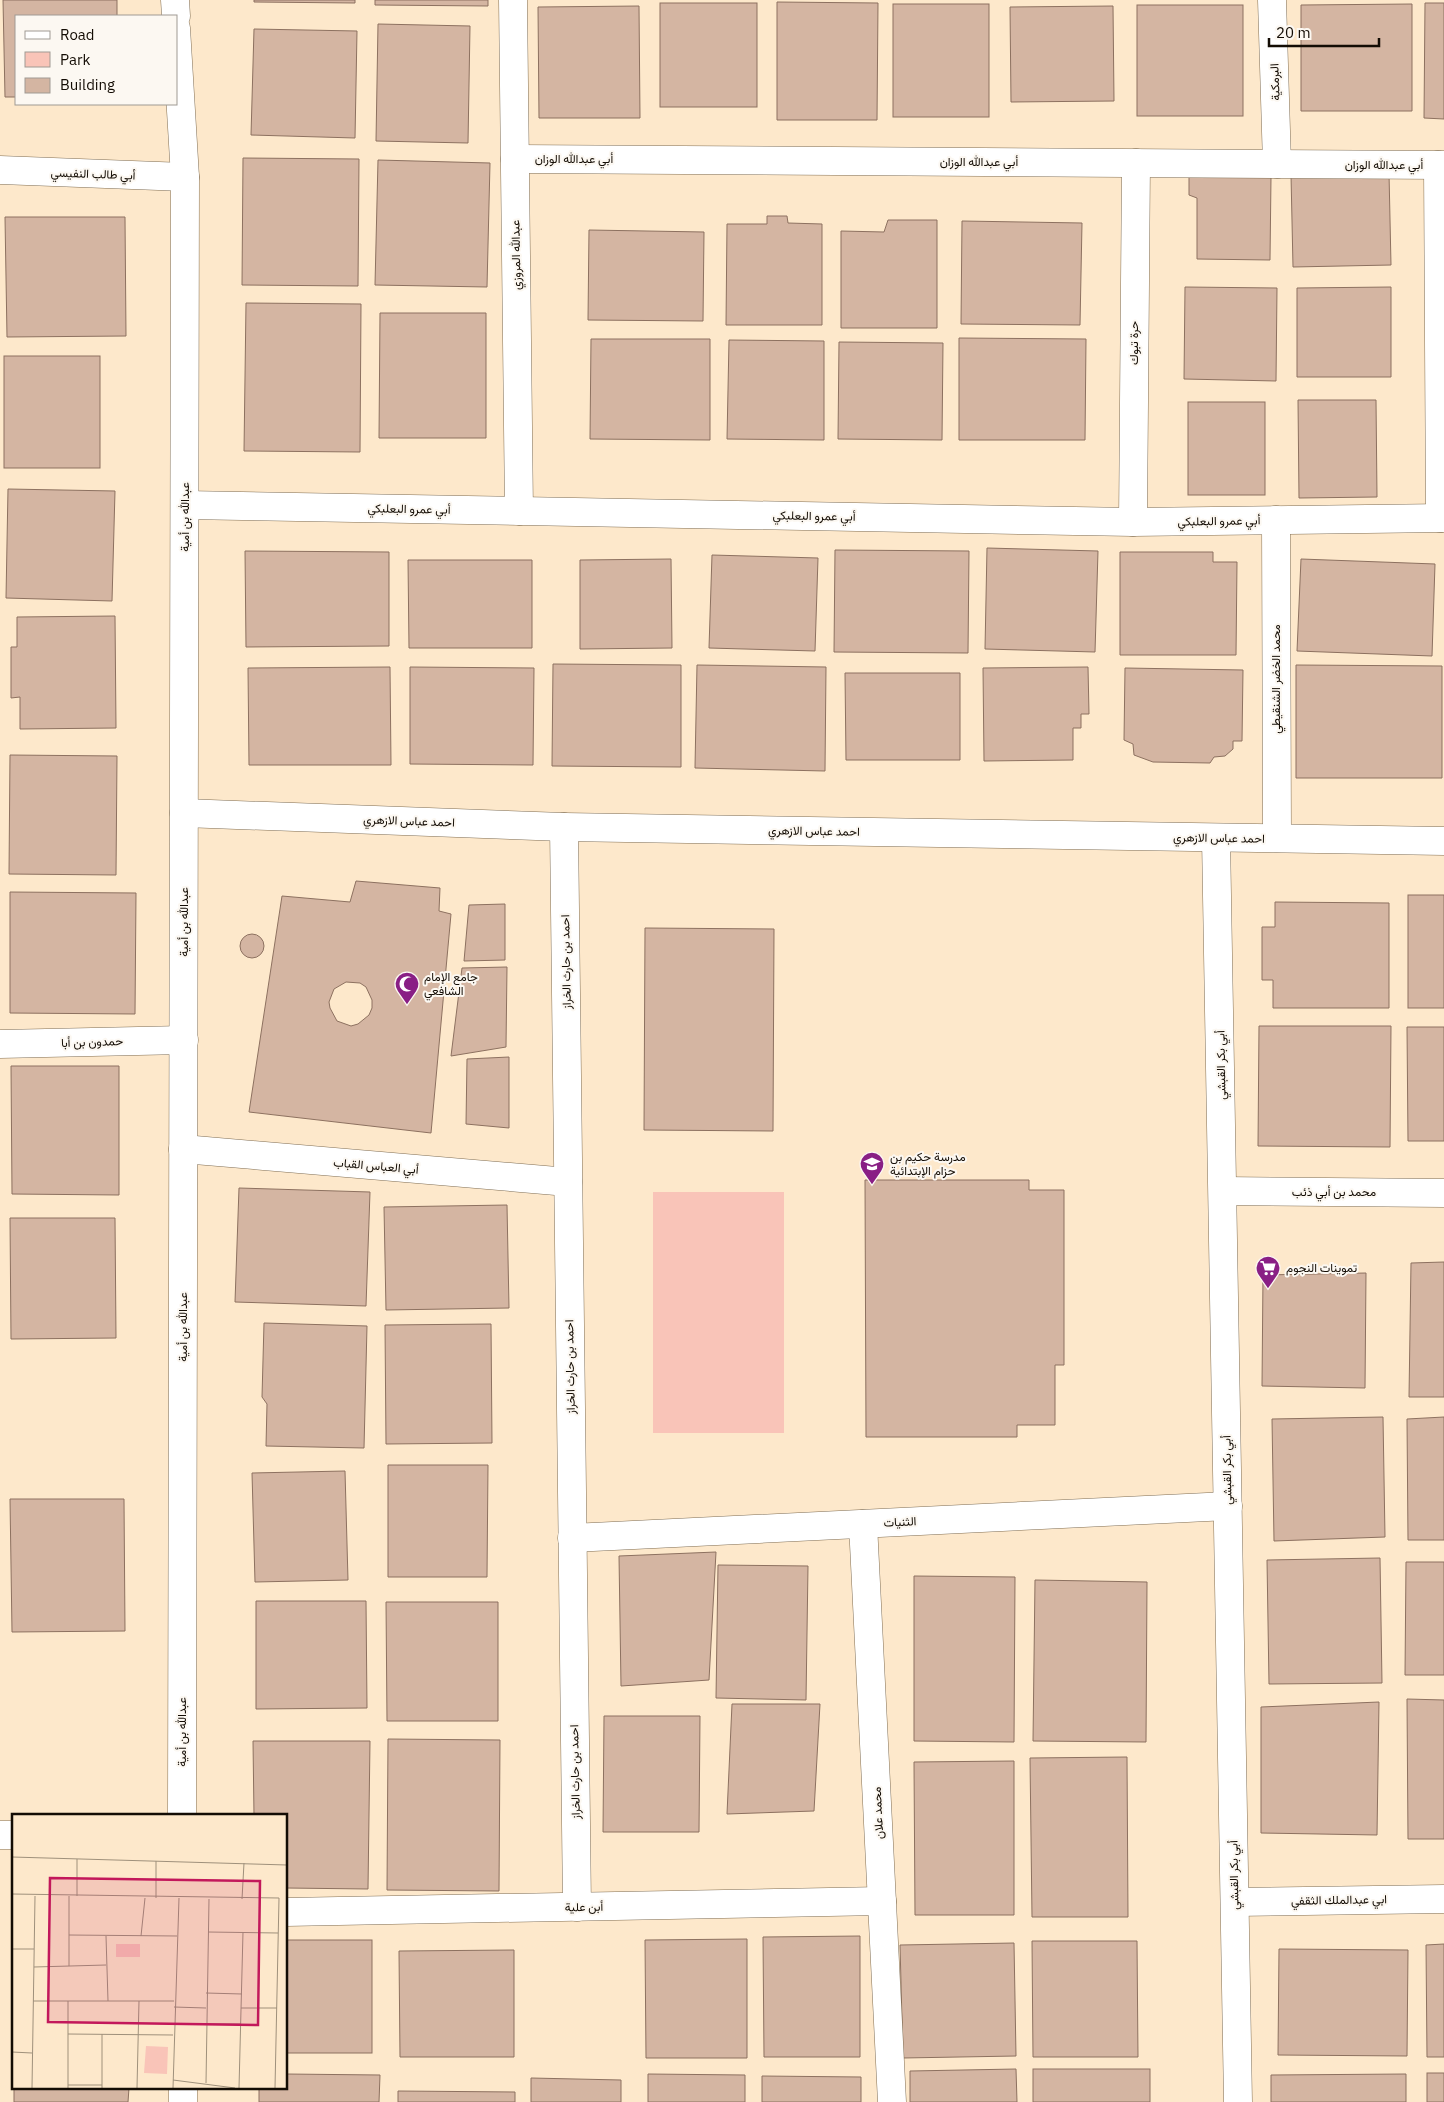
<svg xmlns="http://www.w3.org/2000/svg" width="1444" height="2102" font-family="'IBM Plex Sans',Vazirmatn,sans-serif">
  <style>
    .green { fill: #f9c4b8 }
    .building { fill: #d4b5a2; stroke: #8d7160; fill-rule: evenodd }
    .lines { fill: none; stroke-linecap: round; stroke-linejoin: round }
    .street-casing { stroke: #816f55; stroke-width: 29 }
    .street { stroke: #fff; stroke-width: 28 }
    .labels { text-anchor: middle; stroke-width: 4; stroke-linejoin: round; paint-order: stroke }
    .street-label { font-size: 12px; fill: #130c04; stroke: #fcf8f2 }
    .poi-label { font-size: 12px; fill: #130c04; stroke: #fcf8f2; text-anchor: start }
    .inset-road { fill: none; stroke: #9f907b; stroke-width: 1 }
    .view { fill: #c2185b; fill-opacity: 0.15; stroke: #c2185b; stroke-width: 2.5 }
    .inset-edge { fill: none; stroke: #130c04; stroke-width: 2.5 }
  </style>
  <rect width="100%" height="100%" fill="#fde8cb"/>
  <rect class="green" x="653" y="1192" width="131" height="241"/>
  <g class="building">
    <path d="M 3,0 L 117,0 L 117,16 L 16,16 L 16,97 L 5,97 Z"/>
    <path d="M 254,0 L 355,0 L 355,3 L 254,2 Z"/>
    <path d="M 375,0 L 488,0 L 488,6 L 375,5 Z"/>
    <path d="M 777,2 L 878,3 L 877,120 L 777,120 Z"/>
    <rect x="660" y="3" width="97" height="104"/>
    <path d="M 1425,3 L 1444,3 L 1444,119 L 1424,118 Z"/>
    <rect x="893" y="4" width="96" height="113"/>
    <path d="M 1412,4 L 1412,111 L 1301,111 L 1301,5 Z"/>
    <rect x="1137" y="5" width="106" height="111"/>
    <path d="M 639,6 L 640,118 L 539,118 L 538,7 Z"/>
    <path d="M 1113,6 L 1114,101 L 1011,102 L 1010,7 Z"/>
    <path d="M 378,24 L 470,26 L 468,143 L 376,141 Z"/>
    <path d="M 254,29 L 357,31 L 355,138 L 251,135 Z"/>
    <path d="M 243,158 L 359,159 L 358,286 L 242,285 Z"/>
    <path d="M 378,160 L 490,163 L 487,287 L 375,285 Z"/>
    <path d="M 1389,173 L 1391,265 L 1293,267 L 1291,175 Z"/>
    <path d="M 1189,176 L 1271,177 L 1270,260 L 1197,259 L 1197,198 L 1189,195 Z"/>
    <path d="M 767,216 L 787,216 L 788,223 L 822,224 L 822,325 L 726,325 L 727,224 L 767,224 Z"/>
    <path d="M 5,217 L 125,217 L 126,336 L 7,337 Z"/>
    <path d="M 888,220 L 937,220 L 937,328 L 841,328 L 841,231 L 884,232 Z"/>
    <path d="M 962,221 L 1082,223 L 1080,325 L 961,324 Z"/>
    <path d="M 589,230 L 704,232 L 703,321 L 588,320 Z"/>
    <path d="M 1185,287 L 1277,288 L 1276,381 L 1184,379 Z"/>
    <path d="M 1391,287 L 1391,377 L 1297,377 L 1297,288 Z"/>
    <path d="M 246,303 L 361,304 L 360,452 L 244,451 Z"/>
    <path d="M 380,313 L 486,313 L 486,438 L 379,438 Z"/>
    <path d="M 959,338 L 1086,339 L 1085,440 L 959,440 Z"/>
    <path d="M 591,339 L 710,339 L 710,440 L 590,439 Z"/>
    <path d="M 729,340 L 824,341 L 824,440 L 727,439 Z"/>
    <path d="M 839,342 L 943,343 L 942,440 L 838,439 Z"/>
    <rect x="4" y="356" width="96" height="112"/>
    <path d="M 1298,400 L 1376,400 L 1377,497 L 1299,498 Z"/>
    <rect x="1188" y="402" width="77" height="93"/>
    <path d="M 8,489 L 115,491 L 112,601 L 6,598 Z"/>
    <path d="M 987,548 L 1098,551 L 1095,652 L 985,649 Z"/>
    <path d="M 835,550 L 969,551 L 968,653 L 834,652 Z"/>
    <path d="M 245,551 L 389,552 L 389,646 L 246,647 Z"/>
    <path d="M 1120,552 L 1213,552 L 1213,562 L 1237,562 L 1236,655 L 1120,655 Z"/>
    <path d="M 712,555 L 818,558 L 815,651 L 709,648 Z"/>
    <path d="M 671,559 L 672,648 L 580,649 L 580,560 Z"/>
    <path d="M 1301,559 L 1435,564 L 1432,656 L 1297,651 Z"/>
    <path d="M 408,560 L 532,560 L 532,648 L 409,648 Z"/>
    <path d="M 115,616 L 116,728 L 20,729 L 20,697 L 11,698 L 11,647 L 17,647 L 17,617 Z"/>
    <path d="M 553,664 L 681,665 L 681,767 L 552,766 Z"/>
    <path d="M 697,665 L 826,667 L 825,771 L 695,768 Z"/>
    <path d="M 1296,665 L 1442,666 L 1442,778 L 1296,778 Z"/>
    <path d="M 390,667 L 391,765 L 249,765 L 248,668 Z"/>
    <path d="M 410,667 L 534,668 L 533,765 L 410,764 Z"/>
    <path d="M 1088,667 L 1089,714 L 1081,714 L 1081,728 L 1073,728 L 1073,760 L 984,761 L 983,668 Z"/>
    <path d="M 1125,668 L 1243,670 L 1242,741 L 1233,741 L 1233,749 L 1225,756 L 1214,757 L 1210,763 L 1153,762 L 1134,755 L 1133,744 L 1124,740 Z"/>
    <path d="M 845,673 L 960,673 L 960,760 L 846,760 Z"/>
    <path d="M 10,755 L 117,756 L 116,875 L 9,874 Z"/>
    <path d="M 356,881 L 440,888 L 439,911 L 451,914 L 431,1133 L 249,1112 L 282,896 L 350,902 ZM 346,982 L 360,983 L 366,987 L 372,1000 L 372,1008 L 369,1015 L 358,1024 L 351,1026 L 337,1021 L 330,1008 L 329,1002 L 334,989 Z"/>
    <path d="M 10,892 L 136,893 L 135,1014 L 10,1013 Z"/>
    <rect x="1408" y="895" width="36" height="113"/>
    <path d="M 1275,902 L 1389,903 L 1389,1008 L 1273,1008 L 1273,980 L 1262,980 L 1262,927 L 1275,927 Z"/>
    <path d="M 505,904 L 505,960 L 464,961 L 469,905 Z"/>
    <path d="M 645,928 L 774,929 L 773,1131 L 644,1130 Z"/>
    <circle cx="252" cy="946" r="12"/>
    <path d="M 507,967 L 506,1047 L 451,1056 L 462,968 Z"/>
    <path d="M 1259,1026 L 1391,1026 L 1390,1147 L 1258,1146 Z"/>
    <path d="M 1407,1027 L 1444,1027 L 1444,1141 L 1408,1141 Z"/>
    <path d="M 509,1057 L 509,1128 L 466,1124 L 467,1059 Z"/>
    <path d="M 11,1066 L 119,1066 L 119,1195 L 12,1194 Z"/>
    <path d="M 865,1180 L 1029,1180 L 1029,1190 L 1064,1190 L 1064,1365 L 1055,1365 L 1055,1425 L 1017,1425 L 1017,1437 L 866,1437 Z"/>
    <path d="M 239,1188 L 370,1192 L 366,1306 L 235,1302 Z"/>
    <path d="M 507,1205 L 509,1308 L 386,1310 L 384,1207 Z"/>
    <path d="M 10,1218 L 115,1218 L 116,1338 L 11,1339 Z"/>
    <path d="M 1444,1262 L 1444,1397 L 1409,1397 L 1411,1263 Z"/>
    <path d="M 1366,1273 L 1365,1388 L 1262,1386 L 1263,1275 Z"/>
    <path d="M 264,1323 L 367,1326 L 364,1448 L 266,1446 L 267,1404 L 262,1397 Z"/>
    <path d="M 491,1324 L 492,1443 L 386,1444 L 385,1325 Z"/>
    <path d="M 1383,1417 L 1385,1537 L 1274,1541 L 1272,1419 Z"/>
    <path d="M 1444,1417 L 1444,1540 L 1408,1540 L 1407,1419 Z"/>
    <path d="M 388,1465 L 488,1465 L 487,1577 L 388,1577 Z"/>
    <path d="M 345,1471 L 348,1580 L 255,1582 L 252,1473 Z"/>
    <path d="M 10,1499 L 124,1499 L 125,1631 L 12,1632 Z"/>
    <path d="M 716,1552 L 709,1680 L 621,1686 L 619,1556 Z"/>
    <path d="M 1380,1558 L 1382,1683 L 1269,1684 L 1267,1560 Z"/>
    <path d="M 1406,1562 L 1444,1562 L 1444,1675 L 1405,1675 Z"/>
    <path d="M 718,1565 L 808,1566 L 806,1700 L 716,1698 Z"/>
    <path d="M 914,1576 L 1015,1577 L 1014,1742 L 914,1741 Z"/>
    <path d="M 1035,1580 L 1147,1582 L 1146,1742 L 1033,1741 Z"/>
    <path d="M 256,1601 L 366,1601 L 367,1708 L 256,1709 Z"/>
    <path d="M 386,1602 L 498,1602 L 498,1721 L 387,1721 Z"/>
    <path d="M 1407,1699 L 1444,1700 L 1444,1839 L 1408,1839 Z"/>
    <path d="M 1379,1702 L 1377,1835 L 1261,1833 L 1261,1707 Z"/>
    <path d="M 732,1704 L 820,1704 L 814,1811 L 727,1814 Z"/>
    <path d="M 604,1716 L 700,1716 L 699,1832 L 603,1832 Z"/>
    <path d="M 388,1739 L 500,1740 L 499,1891 L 387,1890 Z"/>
    <path d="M 253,1741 L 370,1741 L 368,1889 L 286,1888 L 286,1816 L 254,1816 Z"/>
    <path d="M 1127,1757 L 1128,1917 L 1032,1917 L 1030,1758 Z"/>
    <path d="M 1014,1761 L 1014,1915 L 915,1915 L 914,1762 Z"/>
    <path d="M 860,1936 L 860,2057 L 764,2057 L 763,1937 Z"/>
    <path d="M 747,1939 L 747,2058 L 646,2058 L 645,1940 Z"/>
    <rect x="286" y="1940" width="86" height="113"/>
    <path d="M 1032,1941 L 1137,1941 L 1138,2057 L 1033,2057 Z"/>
    <path d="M 1014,1943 L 1016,2056 L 903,2058 L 900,1945 Z"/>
    <path d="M 1444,1944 L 1444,2057 L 1427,2057 L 1426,1945 Z"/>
    <path d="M 1279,1949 L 1408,1950 L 1407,2056 L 1278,2055 Z"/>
    <path d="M 514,1950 L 514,2057 L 400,2057 L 399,1951 Z"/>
    <path d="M 1016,2069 L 1017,2102 L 910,2102 L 910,2071 Z"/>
    <rect x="1033" y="2069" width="117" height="33"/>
    <rect x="1427" y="2073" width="17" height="29"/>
    <path d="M 286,2074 L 380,2075 L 379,2102 L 259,2102 L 259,2088 L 286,2088 Z"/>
    <path d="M 648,2074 L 745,2075 L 745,2102 L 648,2102 Z"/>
    <path d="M 1406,2074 L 1406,2102 L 1271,2102 L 1271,2075 Z"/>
    <path d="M 762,2076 L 861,2077 L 861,2102 L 762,2102 Z"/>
    <path d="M 531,2078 L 621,2080 L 621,2102 L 531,2102 Z"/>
    <path d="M 14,2088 L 129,2088 L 128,2102 L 14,2102 Z"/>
    <path d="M 398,2091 L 515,2092 L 515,2102 L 398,2102 Z"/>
  </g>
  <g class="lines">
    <defs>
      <g id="street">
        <path d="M 175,0 L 176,16"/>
        <path d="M 513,0 L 519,511"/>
        <path d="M 1272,0 L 1277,164"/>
        <path d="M 176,28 L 185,177 L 182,1816"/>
        <path d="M 515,159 L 1444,165"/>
        <path d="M 1438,165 L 1440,518"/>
        <path d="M 0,170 L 185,177"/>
        <path d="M 185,505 L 1133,522 L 1444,518"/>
        <path d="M 1276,520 L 1277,838"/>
        <path d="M 1133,522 L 1136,163"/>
        <path d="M 184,813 L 564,827 L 1444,841"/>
        <path d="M 564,827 L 577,1907"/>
        <path d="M 1216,838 L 1238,2102"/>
        <path d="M 0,1044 L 184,1040"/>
        <path d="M 183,1149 L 568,1182"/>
        <path d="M 1223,1191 L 1444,1193"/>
        <path d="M 863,1524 L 892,2102"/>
        <path d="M 572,1538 L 1228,1506"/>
        <path d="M 0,1835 L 14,1835"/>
        <path d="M 1235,1902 L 1444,1899"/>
        <path d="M 286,1912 L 882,1901"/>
        <path d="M 183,2088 L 183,2102"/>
      </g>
    </defs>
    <use href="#street" class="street-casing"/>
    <use href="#street" class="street"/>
  </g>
  <defs>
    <symbol id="mosque-pin" viewBox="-11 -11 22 30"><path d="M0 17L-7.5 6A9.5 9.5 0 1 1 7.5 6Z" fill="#891f85" stroke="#fcf8f2"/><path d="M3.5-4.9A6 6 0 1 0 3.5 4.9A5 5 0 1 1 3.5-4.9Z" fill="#fff"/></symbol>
    <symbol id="school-pin" viewBox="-11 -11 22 30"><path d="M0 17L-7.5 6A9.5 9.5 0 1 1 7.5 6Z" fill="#891f85" stroke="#fcf8f2"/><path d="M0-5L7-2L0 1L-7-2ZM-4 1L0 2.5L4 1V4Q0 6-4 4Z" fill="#fff"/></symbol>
    <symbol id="supermarket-pin" viewBox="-11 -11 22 30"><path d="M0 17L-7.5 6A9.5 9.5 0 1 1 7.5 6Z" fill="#891f85" stroke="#fcf8f2"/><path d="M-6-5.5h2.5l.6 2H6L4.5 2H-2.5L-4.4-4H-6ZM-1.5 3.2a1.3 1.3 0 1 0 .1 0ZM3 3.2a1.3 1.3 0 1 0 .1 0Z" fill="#fff"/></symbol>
  </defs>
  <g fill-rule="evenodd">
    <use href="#mosque-pin" x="393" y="970" width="28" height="38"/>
    <use href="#school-pin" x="858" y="1150" width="28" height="38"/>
    <use href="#supermarket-pin" x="1254" y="1254" width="28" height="38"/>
  </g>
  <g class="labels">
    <g class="street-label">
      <text transform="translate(1275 82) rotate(-92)" y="4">البرمكية</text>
      <text x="574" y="163">أبي عبدالله الوزان</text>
      <text x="979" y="166">أبي عبدالله الوزان</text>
      <text x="1384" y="169">أبي عبدالله الوزان</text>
      <text transform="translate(93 174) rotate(2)" y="4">أبي طالب النفيسي</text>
      <text transform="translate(516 255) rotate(-91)" y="4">عبدالله المروزي</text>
      <text transform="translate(1134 343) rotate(-90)" y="4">حرة تبوك</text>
      <text transform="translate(409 509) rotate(1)" y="4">أبي عمرو البعلبكي</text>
      <text transform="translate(814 516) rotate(1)" y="4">أبي عمرو البعلبكي</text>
      <text transform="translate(185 517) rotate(-90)" y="4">عبدالله بن أمية</text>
      <text transform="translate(1219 521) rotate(-1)" y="4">أبي عمرو البعلبكي</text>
      <text transform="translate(1276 679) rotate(-90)" y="4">محمد الخضر الشنقيطي</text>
      <text transform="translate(409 821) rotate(2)" y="4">احمد عباس الازهري</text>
      <text transform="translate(814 831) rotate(1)" y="4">احمد عباس الازهري</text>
      <text transform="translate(1219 838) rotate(1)" y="4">احمد عباس الازهري</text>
      <text transform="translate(184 922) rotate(-90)" y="4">عبدالله بن أمية</text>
      <text transform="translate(566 962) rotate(-91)" y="4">احمد بن حارث الخراز</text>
      <text transform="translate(92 1042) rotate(-2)" y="4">حمدون بن أبا</text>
      <text transform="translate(1221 1065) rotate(-91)" y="4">أبي بكر القبشي</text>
      <text transform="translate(376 1166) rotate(5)" y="4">أبي العباس القباب</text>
      <text x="1334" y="1196">محمد بن أبي ذئب</text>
      <text transform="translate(183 1327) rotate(-90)" y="4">عبدالله بن أمية</text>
      <text transform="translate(570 1367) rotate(-91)" y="4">احمد بن حارث الخراز</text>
      <text transform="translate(1227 1470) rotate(-91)" y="4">أبي بكر القبشي</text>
      <text transform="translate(900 1522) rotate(-3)" y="4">الثنيات</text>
      <text transform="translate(182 1732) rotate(-90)" y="4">عبدالله بن أمية</text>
      <text transform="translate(575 1772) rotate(-91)" y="4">احمد بن حارث الخراز</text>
      <text transform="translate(878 1813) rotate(-93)" y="4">محمد علان</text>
      <text transform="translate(1234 1875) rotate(-91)" y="4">أبي بكر القبشي</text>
      <text transform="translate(1339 1900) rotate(-1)" y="4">ابي عبدالملك الثقفي</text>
      <text transform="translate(584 1907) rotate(-1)" y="4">أبن علية</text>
    </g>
    <g class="poi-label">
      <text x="424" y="981">جامع الإمام<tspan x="424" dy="14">الشافعي</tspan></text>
      <text x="890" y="1161">مدرسة حكيم بن<tspan x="890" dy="14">حزام الإبتدائية</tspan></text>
      <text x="1286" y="1272">تموينات النجوم</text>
    </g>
  </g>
  <g transform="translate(12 1814)">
    <rect width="275" height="275" fill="#fde8cb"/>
    <path d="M 104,130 L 128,130 L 128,143 L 104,143 ZM 134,232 L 156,233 L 155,260 L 132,259 Z" fill="#f9c4b8"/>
    <path class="inset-road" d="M 0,43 L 275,51M 144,47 L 144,84M 0,80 L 267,84 L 263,274M 57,82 L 57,152M 65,82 L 65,45M 230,85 L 232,49M 196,118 L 266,119M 57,121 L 165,122M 94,122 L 96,187M 129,122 L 133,84M 0,135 L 22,135M 22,153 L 94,151M 194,179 L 230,180M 21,187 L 162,187M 162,193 L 194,194M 229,194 L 265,194M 194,210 L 229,210M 56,220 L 161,221M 0,238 L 20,239M 161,266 L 223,274M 194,269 L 197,85M 56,271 L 90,271M 20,274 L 23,82M 56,274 L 56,187M 90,274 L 90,220M 125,274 L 127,187M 161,274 L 167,84M 227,274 L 231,118"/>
    <path class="view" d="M 38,64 L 248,67 L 246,211 L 36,208 Z"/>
    <rect width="275" height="275" class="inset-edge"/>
  </g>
  <rect x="15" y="15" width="162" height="90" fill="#fcf8f2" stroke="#9f9a93"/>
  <rect x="25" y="31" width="25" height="8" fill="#ffffff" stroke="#9f9a93"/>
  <text x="60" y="40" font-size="15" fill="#130c04">Road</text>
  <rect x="25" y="52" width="25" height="15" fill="#f9c4b8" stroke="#9f9a93"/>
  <text x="60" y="65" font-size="15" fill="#130c04">Park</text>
  <rect x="25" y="78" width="25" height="15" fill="#d4b5a2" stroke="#9f9a93"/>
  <text x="60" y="90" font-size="15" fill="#130c04">Building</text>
  <path d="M1269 38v8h110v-8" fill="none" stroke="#130c04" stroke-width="2.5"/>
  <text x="1276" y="38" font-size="15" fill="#130c04" stroke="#fcf8f2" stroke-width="4" paint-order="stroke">20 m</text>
</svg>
